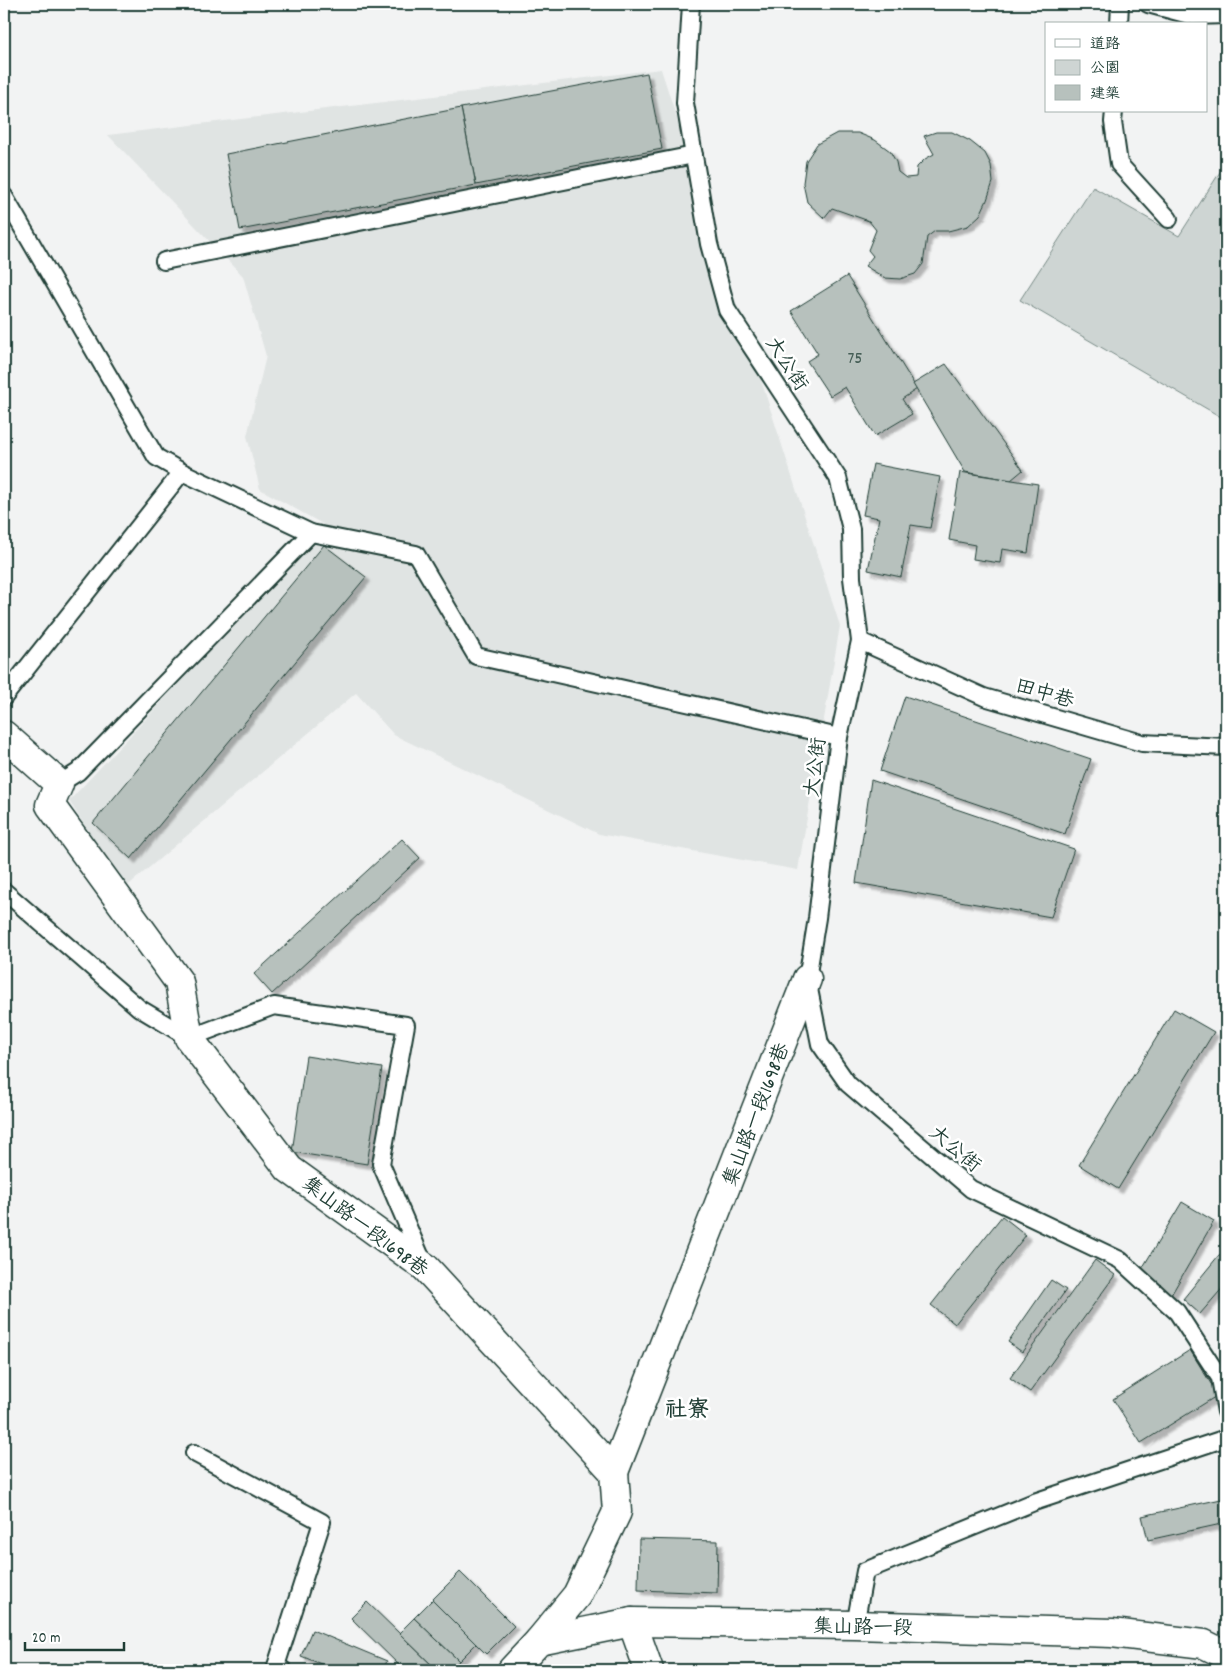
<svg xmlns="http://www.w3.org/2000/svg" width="1230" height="1674" font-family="Dekko,'LXGW WenKai TC',sans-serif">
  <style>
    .built { fill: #e0e4e3 }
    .green { fill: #ced5d3; stroke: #768984 }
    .building { fill: #b7c1bd; stroke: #1f3d34; filter: url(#shadow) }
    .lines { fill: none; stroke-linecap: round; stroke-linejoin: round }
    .service-casing { stroke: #1f3d34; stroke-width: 20 }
    .minor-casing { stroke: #1f3d34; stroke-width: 31 }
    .primary-casing { stroke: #1f3d34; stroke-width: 31 }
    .service { stroke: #fff; stroke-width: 16 }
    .minor { stroke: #fff; stroke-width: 28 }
    .primary { stroke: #fff; stroke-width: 28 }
    .labels { text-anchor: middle; stroke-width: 5; stroke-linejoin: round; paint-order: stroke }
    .number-label { font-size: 18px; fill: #455e56 }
    .street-label { font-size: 20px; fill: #1f3d34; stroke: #fff }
    .quarter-label { font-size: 22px; font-weight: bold; fill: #1f3d34; stroke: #fff }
  </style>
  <defs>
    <filter id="shadow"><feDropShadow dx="4.5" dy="4.5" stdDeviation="1" flood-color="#0004"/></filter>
  </defs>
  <rect width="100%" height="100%" fill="#f2f3f3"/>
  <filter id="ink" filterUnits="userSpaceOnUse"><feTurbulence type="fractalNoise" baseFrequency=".02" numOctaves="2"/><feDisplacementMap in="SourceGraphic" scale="10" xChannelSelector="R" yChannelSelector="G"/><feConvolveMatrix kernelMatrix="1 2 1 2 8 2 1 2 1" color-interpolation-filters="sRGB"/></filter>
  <g filter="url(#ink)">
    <path class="built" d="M 661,69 L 840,626 L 798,870 L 599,834 L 394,735 L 356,693 L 125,888 L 69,801 L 326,526 L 260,489 L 247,436 L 266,356 L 243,276 L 108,135 Z"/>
    <path class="green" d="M 1220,172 L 1226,176 L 1226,420 L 1020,300 L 1093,187 L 1179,236 Z"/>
    <g class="building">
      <path d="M 647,73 L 662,149 L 476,185 L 461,108 Z"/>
      <path d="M 461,108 L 476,185 L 240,230 L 226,154 Z"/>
      <path d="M 936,132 L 952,132 L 970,141 L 985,153 L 991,165 L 993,182 L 987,200 L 980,215 L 968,226 L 948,231 L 935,231 L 927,237 L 923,264 L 915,274 L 900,279 L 885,278 L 865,266 L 873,256 L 868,250 L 876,230 L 869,221 L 832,208 L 824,218 L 807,202 L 803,183 L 806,161 L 817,144 L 837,133 L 858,133 L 875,140 L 890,151 L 896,162 L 898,172 L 906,178 L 916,177 L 917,167 L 925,159 L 934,154 L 924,136 Z"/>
      <path d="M 847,276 L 917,389 L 902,399 L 912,414 L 875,436 L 845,387 L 830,396 L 807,361 L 818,354 L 791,311 Z"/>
      <path d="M 946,364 L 1023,470 L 1011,480 L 965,472 L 913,384 Z"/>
      <path d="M 873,464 L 940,477 L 930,528 L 911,525 L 901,577 L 868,570 L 879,518 L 863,515 Z"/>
      <path d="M 960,472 L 1038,484 L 1028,553 L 1002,549 L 1000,563 L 973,559 L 975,545 L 949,540 Z"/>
      <path d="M 324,545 L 366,577 L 131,859 L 93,823 Z"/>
      <path d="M 905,696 L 1091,759 L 1065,834 L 880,771 Z"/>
      <path d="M 871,780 L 1074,849 L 1051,917 L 856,883 Z"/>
      <path d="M 402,839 L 420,858 L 272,994 L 254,974 Z"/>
      <path d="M 1174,1009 L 1214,1032 L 1118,1189 L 1079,1165 Z"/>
      <path d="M 306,1056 L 382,1068 L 367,1164 L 292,1152 Z"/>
      <path d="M 1182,1202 L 1214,1221 L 1167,1302 L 1134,1282 Z"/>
      <path d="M 1002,1216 L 1026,1235 L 955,1324 L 931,1305 Z"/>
      <path d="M 1219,1255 L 1226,1261 L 1226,1284 L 1200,1314 L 1183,1299 Z"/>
      <path d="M 1095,1260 L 1115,1275 L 1030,1392 L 1010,1378 Z"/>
      <path d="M 1051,1280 L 1066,1290 L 1022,1352 L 1008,1342 Z"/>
      <path d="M 1226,1299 L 1226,1309 L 1221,1304 Z"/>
      <path d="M 1190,1350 L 1218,1395 L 1141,1443 L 1113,1399 Z"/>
      <path d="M 1226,1498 L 1226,1523 L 1148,1540 L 1142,1516 Z"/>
      <path d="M 639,1539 L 718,1541 L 717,1593 L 638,1590 Z"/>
      <path d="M 460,1572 L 514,1626 L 486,1654 L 432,1600 Z"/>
      <path d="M 432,1600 L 476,1644 L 459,1661 L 414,1618 Z"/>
      <path d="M 367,1602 L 399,1633 L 437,1670 L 404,1670 L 351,1618 Z"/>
      <path d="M 414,1618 L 459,1661 L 449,1670 L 437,1670 L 399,1633 Z"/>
      <path d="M 312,1630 L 387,1661 L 383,1670 L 336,1670 L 301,1656 Z"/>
    </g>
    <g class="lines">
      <defs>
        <g id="service">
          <path d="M 691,4 L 685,103 L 709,244 L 727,310 L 838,478 L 851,529 L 852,578 L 860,641 L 839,737 L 817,918 L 807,979 L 820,1044 L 848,1084 L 971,1189 L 1120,1260 L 1177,1312 L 1220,1378 L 1226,1412"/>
          <path d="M 1148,4 L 1193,16 L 1226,15"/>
          <path d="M 1119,24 L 1120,4"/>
          <path d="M 1114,111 L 1113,122 L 1119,164 L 1169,219"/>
          <path d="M 4,196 L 156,457 L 182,472 L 311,533 L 416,554 L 476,656 L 839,737"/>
          <path d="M 164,261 L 694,155"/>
          <path d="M 860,641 L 984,697 L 1142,743 L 1226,747"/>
          <path d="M 4,697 L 182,472"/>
          <path d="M 59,784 L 78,772 L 311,533"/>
          <path d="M 4,891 L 139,1008 L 189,1038 L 274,1006 L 406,1025 L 381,1164 L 423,1262"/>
          <path d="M 194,1453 L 322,1522 L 276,1666 L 283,1670"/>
          <path d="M 855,1625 L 865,1571 L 1034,1502 L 1226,1438"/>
        </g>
        <g id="minor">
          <path d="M 4,735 L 59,784 L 50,805 L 179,982 L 189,1038 L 289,1169 L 425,1267 L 614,1472 L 617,1512 L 577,1595 L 539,1641"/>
          <path d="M 614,1472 L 807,979"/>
          <path d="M 632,1622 L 649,1670"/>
        </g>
        <path id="primary" d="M 512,1670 L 539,1641 L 632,1622 L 855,1625 L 1112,1633 L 1204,1644 L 1226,1655"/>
      </defs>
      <use href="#service" class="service-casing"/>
      <use href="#minor" class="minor-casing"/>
      <use href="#primary" class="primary-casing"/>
      <use href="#service" class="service"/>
      <use href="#minor" class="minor"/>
      <use href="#primary" class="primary"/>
    </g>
  </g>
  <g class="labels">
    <g class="number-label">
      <text x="855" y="363">75</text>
    </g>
    <g class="street-label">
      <text transform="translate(788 363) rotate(57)" y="7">大公街</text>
      <text transform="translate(1045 692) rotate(16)" y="7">田中巷</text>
      <text transform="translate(814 767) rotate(-83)" y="7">大公街</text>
      <text transform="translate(755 1114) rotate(-69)" y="7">集山路一段1698巷</text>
      <text transform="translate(956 1148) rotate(40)" y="7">大公街</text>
      <text transform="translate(366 1226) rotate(37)" y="7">集山路一段1698巷</text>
      <text transform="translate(863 1626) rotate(1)" y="7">集山路一段</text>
    </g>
    <g class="quarter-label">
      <text x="687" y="1416">社寮</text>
    </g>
  </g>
  <rect width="1230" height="1674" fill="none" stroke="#fff" stroke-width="20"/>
  <rect x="10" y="10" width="1210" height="1654" fill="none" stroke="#1f3d34" stroke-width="2" filter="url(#ink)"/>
  <rect x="1045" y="22" width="162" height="90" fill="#ffffff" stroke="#a5b1ae"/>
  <rect x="1055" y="39" width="25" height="8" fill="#ffffff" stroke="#a5b1ae"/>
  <text x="1090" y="48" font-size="15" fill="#1f3d34">道路</text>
  <rect x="1055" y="60" width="25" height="15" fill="#ced5d3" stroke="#a5b1ae"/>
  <text x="1090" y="72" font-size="15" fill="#1f3d34">公園</text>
  <rect x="1055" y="85" width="25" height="15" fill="#b7c1bd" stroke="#a5b1ae"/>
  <text x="1090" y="98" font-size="15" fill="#1f3d34">建築</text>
  <path d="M25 1642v8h99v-8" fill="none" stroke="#1f3d34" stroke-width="2.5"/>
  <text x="32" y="1642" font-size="15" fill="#1f3d34" stroke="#ffffff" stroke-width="4" paint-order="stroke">20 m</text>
</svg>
